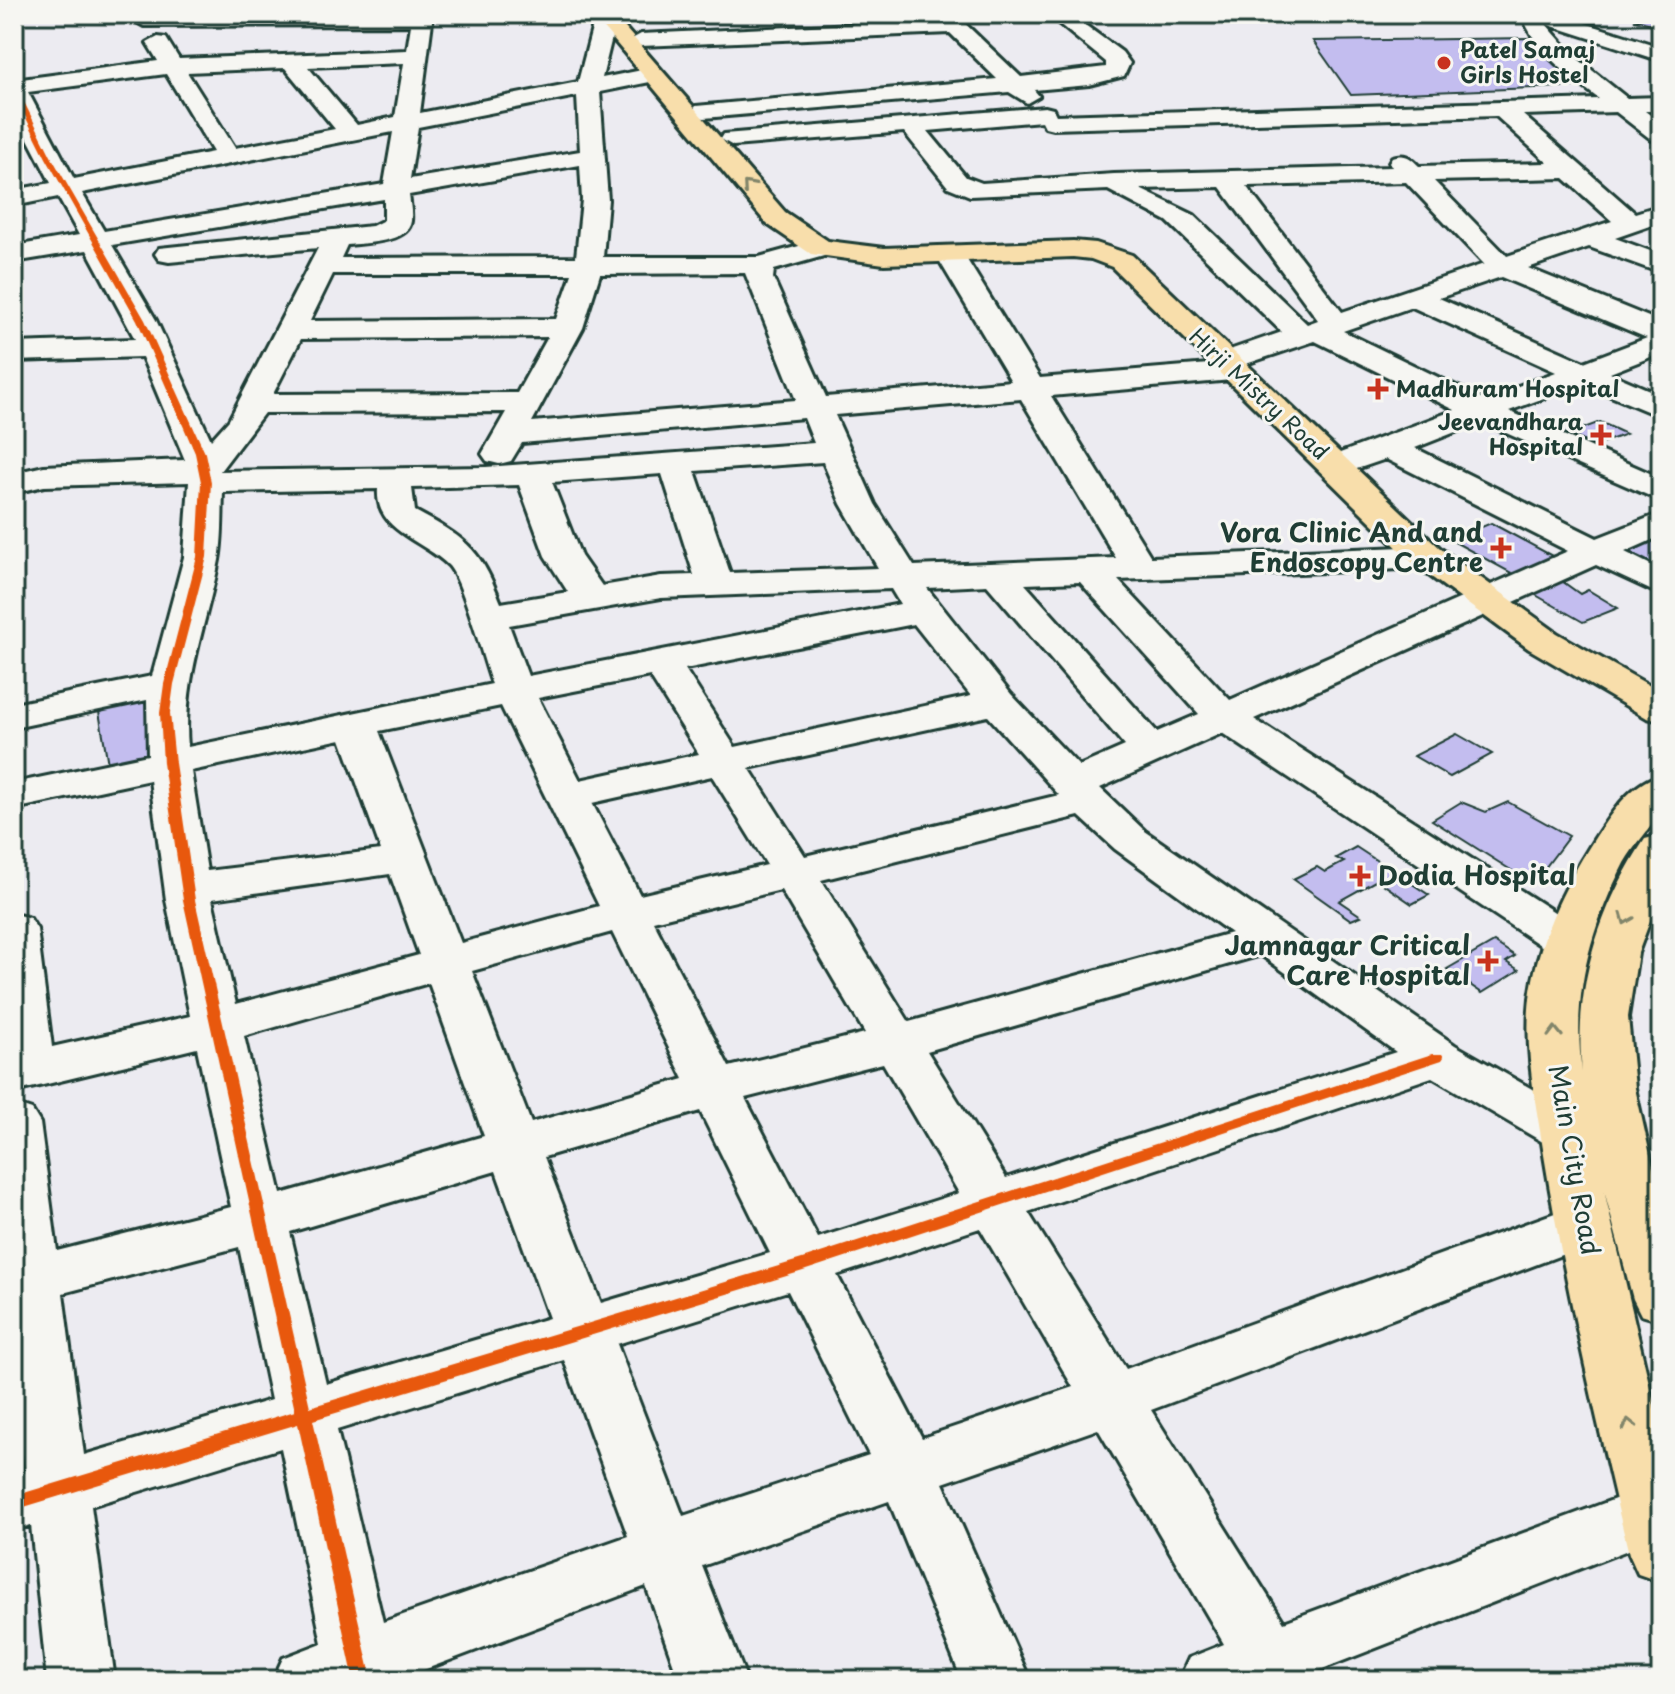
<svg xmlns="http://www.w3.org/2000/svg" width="1675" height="1694" font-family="'Playpen Sans',sans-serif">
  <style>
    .building { fill: #c3bdef; stroke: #1f3d34; stroke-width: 2 }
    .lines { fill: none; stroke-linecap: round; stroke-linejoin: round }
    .minor-casing { stroke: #1f3d34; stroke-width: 6 }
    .major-casing { stroke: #1f3d34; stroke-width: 6 }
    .minor { fill: #f6f6f2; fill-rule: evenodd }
    .major { fill: #f8deab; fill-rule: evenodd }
    .cycleway-casing { stroke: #f6f6f2; stroke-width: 5 }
    .cycleway { fill: #e8590c; fill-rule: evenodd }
    .oneway { stroke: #81856a }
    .poi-dot { fill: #c8321e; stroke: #f6f6f2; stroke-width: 3 }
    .labels { text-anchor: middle; stroke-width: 6; stroke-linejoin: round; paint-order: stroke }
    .far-poi-label { font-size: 22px; font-weight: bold; fill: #1f3d34; stroke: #f6f6f2; text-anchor: start }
    .far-street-label { font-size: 22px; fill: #1f3d34; stroke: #f6f6f2 }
    .poi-label { font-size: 26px; font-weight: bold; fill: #1f3d34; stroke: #f6f6f2; text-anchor: end }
    .street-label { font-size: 26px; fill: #1f3d34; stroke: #f6f6f2 }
  </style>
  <rect width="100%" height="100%" fill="#ecebf1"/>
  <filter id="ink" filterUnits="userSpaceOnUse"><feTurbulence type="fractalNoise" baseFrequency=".0125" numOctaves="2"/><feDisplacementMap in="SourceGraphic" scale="16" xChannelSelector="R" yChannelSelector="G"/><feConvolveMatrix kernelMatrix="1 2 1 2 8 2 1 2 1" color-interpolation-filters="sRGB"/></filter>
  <g filter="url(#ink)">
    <g class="building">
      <path d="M 1657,15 L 1661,16 L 1661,26 L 1634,20 Z"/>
      <path d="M 1531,38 L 1584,86 L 1351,95 L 1313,41 Z"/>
      <path d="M 1600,422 L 1626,434 L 1594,446 L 1568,434 Z"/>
      <path d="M 1491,523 L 1554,557 L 1513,574 L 1451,540 Z"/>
      <path d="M 1661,534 L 1661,579 L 1613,553 Z"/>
      <path d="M 1552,574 L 1580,594 L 1588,590 L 1618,608 L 1583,622 L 1520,586 Z"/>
      <path d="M 144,697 L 156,754 L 108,764 L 98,706 Z"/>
      <path d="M 1457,734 L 1492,754 L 1450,777 L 1414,756 Z"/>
      <path d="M 1461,802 L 1486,812 L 1508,802 L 1569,836 L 1533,884 L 1432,820 Z"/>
      <path d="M 1356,847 L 1429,895 L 1412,904 L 1377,880 L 1339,901 L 1361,916 L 1351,920 L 1293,879 L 1317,867 L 1325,872 L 1344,862 L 1336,858 Z"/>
      <path d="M 1494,942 L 1515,956 L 1506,962 L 1519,970 L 1482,993 L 1447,969 Z"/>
    </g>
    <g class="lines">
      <defs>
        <g id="minor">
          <path d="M 143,14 L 433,14 L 420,113 L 578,82 L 594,21 L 605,15 L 612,17 L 616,21 L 602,78 L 652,68 L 663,75 L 660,80 L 600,92 L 608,200 L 603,257 L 759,257 L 821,240 L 831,242 L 835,248 L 831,254 L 774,270 L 773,278 L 826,397 L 1011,381 L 936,255 L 940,249 L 960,249 L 964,255 L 1040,378 L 1209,364 L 1212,356 L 1282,332 L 1167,221 L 1108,190 L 970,196 L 948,187 L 904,132 L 733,146 L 721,139 L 724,134 L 1045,107 L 1053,109 L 1056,115 L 1599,99 C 1570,76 1533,50 1522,14 L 1556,14 L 1661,47 L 1661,61 L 1546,24 L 1573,55 L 1627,98 L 1661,97 L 1661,111 L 1645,111 L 1661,123 L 1661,142 L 1652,140 L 1616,112 L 1523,115 L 1635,213 L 1661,205 L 1661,222 L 1615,238 L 1661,255 L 1661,273 L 1589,247 L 1528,268 L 1661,322 L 1661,353 L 1610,373 L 1661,395 L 1661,417 L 1582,384 L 1509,411 L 1661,478 L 1661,501 L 1481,422 L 1415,448 L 1597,538 L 1661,513 L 1661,536 L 1625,552 L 1661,570 L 1661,595 L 1596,565 L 1254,719 L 1584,931 L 1591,942 L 1584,953 L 1568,957 L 1552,953 L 1222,733 L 1100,788 L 1145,831 L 1455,1045 L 1583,1118 L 1609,1126 L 1617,1139 L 1609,1152 L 1591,1158 L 1548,1145 L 1432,1077 L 1028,1212 L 1126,1369 L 1563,1210 L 1582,1204 L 1601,1210 L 1609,1225 L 1601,1240 L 1151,1410 L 1284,1622 L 1650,1486 L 1661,1490 L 1661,1537 L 1312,1673 L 1316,1680 L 1179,1680 L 1189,1658 L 1224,1644 L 1098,1429 L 943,1483 L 1030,1680 L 962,1680 L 889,1501 L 702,1566 L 747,1680 L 679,1680 L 646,1586 L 397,1680 L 273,1680 L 283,1658 L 322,1643 L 281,1448 L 91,1506 L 115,1680 L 47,1680 L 31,1525 L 14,1530 L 14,1476 L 25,1473 L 14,1366 L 14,1104 L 32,1110 L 40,1123 L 57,1251 L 231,1207 L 197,1048 L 14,1092 L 14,914 L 30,918 L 37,929 L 52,1047 L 190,1016 L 166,900 L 150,780 L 14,809 L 14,783 L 148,755 L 147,700 L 14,728 L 14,704 L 152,676 L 184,557 L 189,482 L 44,486 L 14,493 L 14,473 L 44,466 L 185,460 L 142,357 L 14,361 L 14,343 L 135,339 L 87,250 L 14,262 L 14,246 L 79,235 L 58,197 L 14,206 L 14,190 L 51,183 L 14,112 L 14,80 L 158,61 L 147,43 L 158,37 L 166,38 L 179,59 L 407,50 L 411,25 L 144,26 L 133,20 ZM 404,63 L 395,117 L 357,125 L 308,67 ZM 285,68 L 335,129 L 235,148 L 187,72 ZM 166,74 L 213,152 L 74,179 L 28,92 ZM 577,96 L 580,151 L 410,179 L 418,127 ZM 1496,116 L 1548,163 L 1419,166 C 1410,157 1405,153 1392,157 L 1389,162 L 1392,167 L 1114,174 L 982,183 L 966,177 L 928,131 L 1042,121 L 1045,127 L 1053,129 ZM 393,132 L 384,184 L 104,231 L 82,193 ZM 580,165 L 582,200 L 576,257 L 341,258 L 347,245 C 363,243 409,243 411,221 C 412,213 410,203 409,195 ZM 1564,178 L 1612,221 L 1507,256 L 1434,181 ZM 1406,182 L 1484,264 L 1342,312 L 1246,186 ZM 1220,187 L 1318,320 L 1307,324 L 1194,215 L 1140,189 ZM 384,199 L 384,220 L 372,226 L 159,248 L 155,254 L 159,260 L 169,262 L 318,248 L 229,420 L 211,440 L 156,320 L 112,245 ZM 745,273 L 796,400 L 532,422 L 583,328 L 600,274 ZM 333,274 L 572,274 L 556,319 L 310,321 ZM 1501,277 L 1647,338 L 1584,362 L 1439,298 ZM 1412,307 L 1556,372 L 1483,399 L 1343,331 ZM 548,337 L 517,393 L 273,394 L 301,339 ZM 1315,341 L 1455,410 L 1324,459 L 1319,466 L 1324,473 L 1336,476 L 1386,459 L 1568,551 L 1230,700 L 1118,580 L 1428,568 L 1441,565 L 1446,557 L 1441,549 L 1428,546 L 1151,557 L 1051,396 L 1232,380 L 1243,378 L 1247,371 L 1243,365 ZM 1021,399 L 1116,558 L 914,566 L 875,504 L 835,415 ZM 506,412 L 482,454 L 487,461 L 499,464 L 511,461 L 522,443 L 804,418 L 814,443 L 486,467 L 220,471 L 264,413 ZM 823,462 L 841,504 L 878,568 L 730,573 L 695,471 ZM 662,474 L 694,575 L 661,576 L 602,586 L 581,556 L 552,482 ZM 519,485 L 545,556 L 568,592 L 501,603 C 481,549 466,538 415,511 L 412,488 ZM 378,489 C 375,532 423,539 449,566 C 463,582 483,659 492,684 L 188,747 C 182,681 207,623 219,560 C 223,538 222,514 223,492 ZM 1080,582 L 1199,714 L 1157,732 L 1025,584 ZM 987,585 L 1125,746 L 1079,766 L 1011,694 L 927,588 ZM 891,589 L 900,604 L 528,676 L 509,625 L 661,598 ZM 914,624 L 971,696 L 735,747 L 685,669 ZM 650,676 L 699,754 L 580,780 L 538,698 ZM 501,706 L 599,906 L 461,943 L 379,731 ZM 988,716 L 1059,795 L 805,856 L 749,768 ZM 341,739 L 381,850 L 207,871 L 191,771 ZM 712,776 L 767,865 L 640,895 L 592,803 ZM 1079,816 L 1115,849 L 1231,933 L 909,1022 L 821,880 ZM 390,874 L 419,955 L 236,1004 L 212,899 ZM 781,890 L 865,1033 L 729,1067 L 653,921 ZM 612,932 L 684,1079 L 531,1123 L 472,971 ZM 1261,955 L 1396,1052 L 1006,1178 L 927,1051 ZM 429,983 L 484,1136 L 281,1194 L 244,1036 ZM 883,1063 L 959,1193 L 818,1238 L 745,1098 ZM 700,1111 L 770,1253 L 601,1303 L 544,1157 ZM 496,1171 L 549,1318 L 326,1384 L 290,1232 ZM 980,1228 L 1073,1387 L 922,1438 L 837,1275 ZM 239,1247 L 271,1400 L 84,1455 L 63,1293 ZM 788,1291 L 869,1455 L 683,1516 L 617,1344 ZM 564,1360 L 628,1536 L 383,1622 L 337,1430 Z"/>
          <path d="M 933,14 L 955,14 L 1021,77 L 1106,67 L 1106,62 L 1047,14 L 1070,14 L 1122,52 L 1130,63 L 1124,76 L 1089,85 L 1034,90 L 1039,96 L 1027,103 L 1009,92 L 704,118 L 696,116 L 692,111 L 696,106 L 997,79 L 950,33 L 641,46 L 630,40 L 641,34 L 938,20 Z"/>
        </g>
        <g id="major">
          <path d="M 592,14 L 613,14 L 785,212 L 828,241 L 884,248 L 1073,241 L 1096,243 L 1132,255 L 1441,549 L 1557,633 L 1661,692 L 1661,721 L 1647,718 L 1529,649 L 1415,565 L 1112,267 L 1091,259 L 1073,257 L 884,264 L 811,254 L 767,224 Z"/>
          <path d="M 1661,775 C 1661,785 1664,804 1660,812 C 1650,830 1634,845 1624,863 C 1589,931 1572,996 1582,1072 C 1574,988 1598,910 1645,839 L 1661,835 L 1661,891 L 1638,953 L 1628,1017 L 1635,1088 L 1661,1204 L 1661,1321 L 1641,1315 L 1633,1299 L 1604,1190 L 1661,1435 L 1661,1582 L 1638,1574 L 1629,1554 C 1597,1422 1566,1290 1544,1155 C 1536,1104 1524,1050 1530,998 C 1537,943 1563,888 1593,841 C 1610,815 1630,783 1661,775 Z"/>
        </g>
      </defs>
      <use href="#minor" class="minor-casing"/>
      <use href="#major" class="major-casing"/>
      <use href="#minor" class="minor"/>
      <use href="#major" class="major"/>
      <defs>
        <path id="cycleway" d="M 14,86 L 17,88 L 52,158 L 145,320 L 205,453 L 211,482 L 207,557 L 174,684 L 170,713 L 175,763 L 195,900 L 310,1407 L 802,1259 L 1432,1054 L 1442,1054 L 1444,1057 L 1442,1060 L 803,1271 L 313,1420 L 372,1680 L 354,1680 L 298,1424 L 14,1510 L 14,1496 L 295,1411 L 183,900 L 163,763 L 160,713 L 164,684 L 197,557 L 201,482 L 195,453 L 137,320 L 46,158 L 14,94 Z"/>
      </defs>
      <use href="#cycleway" class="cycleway-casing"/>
      <use href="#cycleway" class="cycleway"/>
    </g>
    <defs><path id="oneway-chevron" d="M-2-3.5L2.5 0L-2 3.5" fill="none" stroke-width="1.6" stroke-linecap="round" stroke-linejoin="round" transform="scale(2)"/></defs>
    <g class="oneway">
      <use href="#oneway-chevron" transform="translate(748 186) rotate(-131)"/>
      <use href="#oneway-chevron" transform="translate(1626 919) rotate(112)"/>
      <use href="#oneway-chevron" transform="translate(1555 1032) rotate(-91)"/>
      <use href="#oneway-chevron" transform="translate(1629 1424) rotate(-103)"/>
    </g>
  </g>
  <g class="poi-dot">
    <circle cx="1444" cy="63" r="8"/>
    <path d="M1374 377h8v8h8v8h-8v8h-8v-8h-8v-8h8z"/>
    <path d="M1597 423h8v8h8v8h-8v8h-8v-8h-8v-8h8z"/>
    <path d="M1497 536h8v8h8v8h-8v8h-8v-8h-8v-8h8z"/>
    <path d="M1356 864h8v8h8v8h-8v8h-8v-8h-8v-8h8z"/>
    <path d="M1484 949h8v8h8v8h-8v8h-8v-8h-8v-8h8z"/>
  </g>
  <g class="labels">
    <g class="far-poi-label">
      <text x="1460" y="58">Patel Samaj<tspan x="1460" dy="25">Girls Hostel</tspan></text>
      <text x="1396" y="397">Madhuram Hospital</text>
      <text x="1583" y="430" text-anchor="end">Jeevandhara<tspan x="1583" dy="25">Hospital</tspan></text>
    </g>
    <g class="far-street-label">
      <text transform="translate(1259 394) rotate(43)" y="8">Hirji Mistry Road</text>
    </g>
    <g class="poi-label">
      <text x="1483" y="542">Vora Clinic And and<tspan x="1483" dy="30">Endoscopy Centre</tspan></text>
      <text x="1378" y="885" text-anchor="start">Dodia Hospital</text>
      <text x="1470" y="955">Jamnagar Critical<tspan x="1470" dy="30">Care Hospital</tspan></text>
    </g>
    <g class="street-label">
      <text transform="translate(1574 1160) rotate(80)" y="9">Main City Road</text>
    </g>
  </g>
  <rect width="1675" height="1694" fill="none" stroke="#f6f6f2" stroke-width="48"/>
  <rect x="24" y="24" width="1627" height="1646" fill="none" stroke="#1f3d34" stroke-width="3" filter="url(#ink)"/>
</svg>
